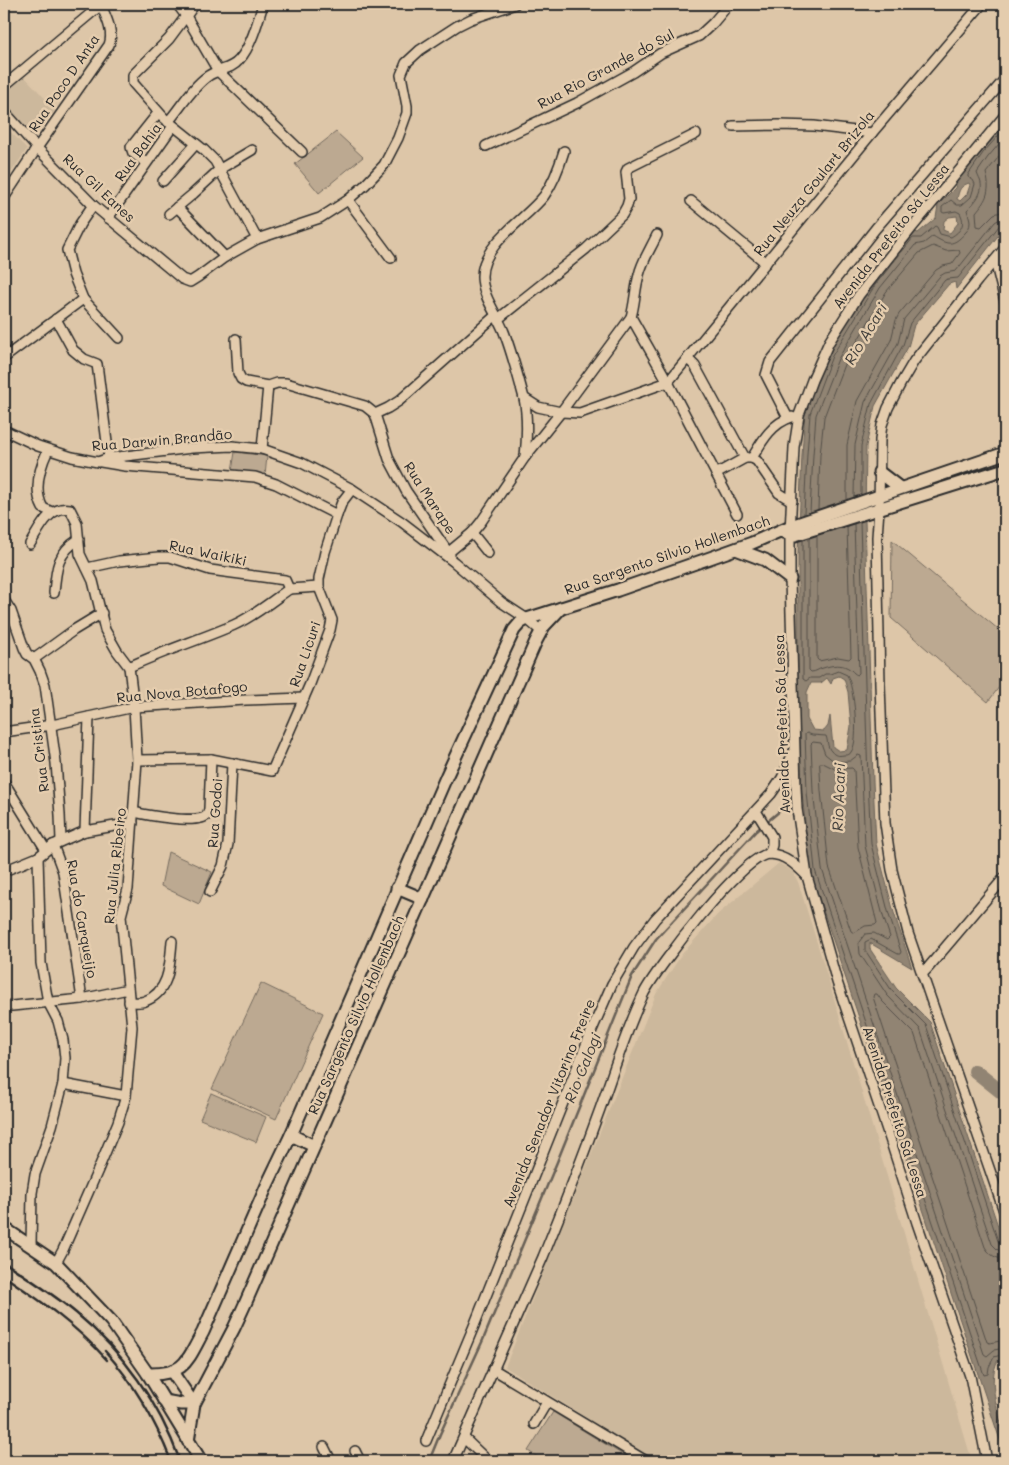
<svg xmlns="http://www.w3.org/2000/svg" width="1009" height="1465" font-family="Mali,sans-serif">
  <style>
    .built { fill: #ccb89c }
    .green { fill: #bca991; stroke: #746a5e }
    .water { fill: #918473; stroke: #686056; fill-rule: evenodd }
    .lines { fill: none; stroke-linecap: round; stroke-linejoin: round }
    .shore { stroke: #544f48; stroke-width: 1 }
    .stream { stroke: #686056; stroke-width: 2.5 }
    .river { stroke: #918473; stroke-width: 14 }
    .minor-casing { stroke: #2b2b2b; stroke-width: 12 }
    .major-casing { stroke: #2b2b2b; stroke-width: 15 }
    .minor { stroke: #e4ccad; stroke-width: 9 }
    .major { stroke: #e4ccad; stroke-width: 11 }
    .rail { stroke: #2b2b2b; stroke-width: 2.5 }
    .labels { text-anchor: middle; stroke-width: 5; stroke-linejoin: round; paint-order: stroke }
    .street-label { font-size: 14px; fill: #2b2b2b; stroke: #e4ccad }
    .water-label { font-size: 15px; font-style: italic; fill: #44413d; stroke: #e4ccad }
  </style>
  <rect width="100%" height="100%" fill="#ddc6a8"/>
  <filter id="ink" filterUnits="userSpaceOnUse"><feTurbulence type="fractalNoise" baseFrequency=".02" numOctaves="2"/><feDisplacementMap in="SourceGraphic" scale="10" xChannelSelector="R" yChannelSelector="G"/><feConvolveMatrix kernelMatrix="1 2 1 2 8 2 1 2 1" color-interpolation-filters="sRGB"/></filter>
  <g filter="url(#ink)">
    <g class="built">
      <path d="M 23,75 L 56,110 L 33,132 L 4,105 L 4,90 Z"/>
      <path d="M 157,116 L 171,126 L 144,159 L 132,148 Z"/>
      <path d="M 4,125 L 27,149 L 4,183 Z"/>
      <path d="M 779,863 L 792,871 L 798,882 L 824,965 L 972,1461 L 656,1461 L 505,1367 L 656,994 L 682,954 L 718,914 Z"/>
    </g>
    <g class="green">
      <path d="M 336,132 L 363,157 L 319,193 L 295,164 Z"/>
      <path d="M 235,452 L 267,456 L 265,476 L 232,471 Z"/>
      <path d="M 892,540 L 1005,635 L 1005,679 L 988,702 L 891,618 Z"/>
      <path d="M 168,852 L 212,872 L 199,904 L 161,886 Z"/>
      <path d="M 261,983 L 323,1013 L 276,1119 L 212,1089 Z"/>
      <path d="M 211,1093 L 266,1117 L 256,1142 L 200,1119 Z"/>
      <path d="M 553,1412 L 633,1461 L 544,1461 L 528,1451 Z"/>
    </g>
    <path class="water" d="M 1005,120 L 1005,227 L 956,289 L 955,282 L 949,284 L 914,325 L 908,347 L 875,406 L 866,446 L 865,521 L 873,781 L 876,844 L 894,913 L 912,968 L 870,943 L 870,949 L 896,988 L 930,1022 L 1005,1247 L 1005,1359 L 998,1360 C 987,1381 998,1410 1003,1431 L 1005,1435 L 1005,1455 L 810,871 L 802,792 L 798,698 L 798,552 L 802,454 L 805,412 L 828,354 L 871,282 L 912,231 L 918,233 L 936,218 L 938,205 L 955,188 L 957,181 L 979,150 ZM 969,183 L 970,185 L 967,194 L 960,201 L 957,199 C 959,190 960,186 969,183 ZM 957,216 L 958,223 L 950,233 L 943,230 L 944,221 L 949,217 ZM 839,676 L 844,679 L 848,692 L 851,726 L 847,750 L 839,751 L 833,747 L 830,716 L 828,726 L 824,731 L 813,730 L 807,719 L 807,692 L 811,683 L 821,683 L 827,678 L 831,684 L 833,678 Z"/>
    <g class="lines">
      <g class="shore">
        <path d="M 1005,149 L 986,173 C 991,190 987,199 976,212 L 977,226 L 981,227 L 994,214 L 1005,211"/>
        <path d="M 861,495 L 861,446 L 871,404 L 903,345 L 910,323 L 945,280 L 948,279 L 958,278 L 999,226 L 1005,224"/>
        <path d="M 854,497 L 855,445 L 865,402 L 898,343 L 904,319 L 940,276 L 945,273 L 956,271 L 995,222 L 1000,219 L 1005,218"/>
        <path d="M 818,509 L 820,455 L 824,417 L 845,362 L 886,292 L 919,253 L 933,246 L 946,251 L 959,250 L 960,253 L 952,264 L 943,266 L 936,270 L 899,314 L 896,320 L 891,340 L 857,401 L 847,445 L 847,500"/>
        <path d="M 810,512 L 813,455 L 816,415 L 838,359 L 880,288 L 915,245 L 924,243 L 933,236 C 947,245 953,247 965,233 C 968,230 970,227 970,222 C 970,218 968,214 967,210 C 974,203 985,192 980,180 C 979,178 978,176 977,173 L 988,157 L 1005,137"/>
        <path d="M 804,514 L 807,454 L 810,414 L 832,356 L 875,285 L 913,238 L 921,238 L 935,226 L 937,227 L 940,234 L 951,237 C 961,231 966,224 960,213 L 956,211 L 944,213 L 942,212 L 942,207 L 951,200 L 957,205 L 962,205 L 971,197 L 975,184 L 973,180 L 968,177 L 968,175 L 983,153 L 1005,128"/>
        <path d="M 860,522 L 868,781 L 871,844 L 889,915 L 901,952 L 900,954 L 898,954 L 871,939 L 865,942 L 865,950 L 892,991 L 926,1025 L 998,1241 L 1001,1245 L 1005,1246"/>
        <path d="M 817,535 L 817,659 L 819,661 L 838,657 L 849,659 L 851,657 L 847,526"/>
        <path d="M 809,538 L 809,670 L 811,672 C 816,672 818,669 823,668 C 832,665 843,663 851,670 C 853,672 855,674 857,675 L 859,673 L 854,524"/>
        <path d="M 803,540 L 803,679 L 806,681 L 810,678 L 819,678 L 825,674 L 830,674 L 838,671 L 847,675 C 854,687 860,741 851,752 C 850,755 847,755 844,755 C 838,756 835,756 831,751 C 827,747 828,741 826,736 L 812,735 L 807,733 L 805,734 L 807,792 L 815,870 L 984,1375 L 988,1374 L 989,1367 L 994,1357 L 1005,1354"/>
        <path d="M 820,763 L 823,763 L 835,769 L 852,768 L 854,770 L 858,847 L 877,923 L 875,925 L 865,926 L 854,933 L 851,931 L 829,867 L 821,791 Z"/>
        <path d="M 1005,1252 L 998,1250 L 992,1244 L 920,1029 L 887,995 L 860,954 L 859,942 L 865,934 L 874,933 L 887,940 L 890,937 L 883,916 L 865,846 L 861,756 L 858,755 L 850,761 L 835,762 L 825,754 L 821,743 L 813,742 L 811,744 L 813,791 L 822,869 L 984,1354 L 987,1356 L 994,1350 L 1005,1348"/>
        <path d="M 1005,1259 C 996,1259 990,1255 985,1247 L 914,1033 L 882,1001 L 877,994 L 874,994 L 873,997 L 987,1342 L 990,1343 L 1005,1340"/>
      </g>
      <path class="stream" d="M 429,1461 L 440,1434 L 483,1340 L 557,1162 L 632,976 L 656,939 L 756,831 L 793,800"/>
      <path class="river" d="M 975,1071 L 1005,1095"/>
      <defs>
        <g id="minor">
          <path d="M 177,4 L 186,16 L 218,71 L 302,152"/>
          <path d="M 195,4 L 169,39 L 133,75 L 133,83 L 164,118 L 204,150 L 215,161 L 257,239"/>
          <path d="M 4,86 L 102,4"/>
          <path d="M 4,111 L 37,148 L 93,205 L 182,279 L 190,282 L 198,277 L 225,257 L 257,239 L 320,218 L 348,200 L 365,185 L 384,165 L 398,138 L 407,113 L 407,106 L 401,75 L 406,63 L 420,50 L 457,26 L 471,19 L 515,4"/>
          <path d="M 168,122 C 181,107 192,87 208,76 C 218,69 231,70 239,60 C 251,47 258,21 263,4"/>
          <path d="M 733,126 L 779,125 L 814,126 L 872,133"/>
          <path d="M 486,146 L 577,103 L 633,72 L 661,53 L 699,36 L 713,23 L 729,4"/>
          <path d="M 146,163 L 133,153 L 131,147 L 158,113"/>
          <path d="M 163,181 L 196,144"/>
          <path d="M 4,198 L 37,148 L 109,45 C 114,32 106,17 101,5"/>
          <path d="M 348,200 L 391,258"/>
          <path d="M 691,201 L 766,263"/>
          <path d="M 93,205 L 80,224 L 67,250 L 73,274 L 83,299 L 119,338"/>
          <path d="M 177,207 L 225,257"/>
          <path d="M 169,214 L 193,194 L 220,169 L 252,150"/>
          <path d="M 108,218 L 173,126"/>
          <path d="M 1005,248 L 978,280 L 914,361 L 901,383 L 888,408 L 882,425 L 880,440 L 879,509 L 877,537 L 880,684 L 885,823 L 892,870 L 908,933 L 1005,1214"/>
          <path d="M 995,261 L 1005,301"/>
          <path d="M 631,317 L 668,382 L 737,514"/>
          <path d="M 56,319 L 73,350 L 84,359 L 97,364 L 109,458"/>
          <path d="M 498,319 L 586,249 L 622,215 L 627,206 L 629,199 L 626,172 L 628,168 L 696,134"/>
          <path d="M 236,339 L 238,373 L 241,379 L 246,382 L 268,386 L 277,383 L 286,383 L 365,406 L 375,414 L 389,459 L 406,491 L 450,555"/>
          <path d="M 4,358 L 83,299"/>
          <path d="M 688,359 L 695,366 L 745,458"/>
          <path d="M 524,398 C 518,376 512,353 504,332 C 497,314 482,296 482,276 C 482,244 526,219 544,196 C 554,182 559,168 564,151"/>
          <path d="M 375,414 L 388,408 L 399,401 L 495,316"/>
          <path d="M 788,418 L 766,375 L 770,362 L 876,228 L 1005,79"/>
          <path d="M 4,430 L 38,446 L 72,457 L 98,462 L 109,458 L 192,448 L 232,446 L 262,449 L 302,463 L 352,489 L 402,522 L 454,562 L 501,602 L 527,619 L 541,631"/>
          <path d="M 262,449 L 268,386"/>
          <path d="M 48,450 C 40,467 33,490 43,508 L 52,512"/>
          <path d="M 525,457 C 527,437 528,418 524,398 L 538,407 L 561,412 L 580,413 L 668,382 L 872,133 L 982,4"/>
          <path d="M 752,458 C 762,441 772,423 792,417"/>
          <path d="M 101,462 L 125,466 L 255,477 L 276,484 L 337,515"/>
          <path d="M 716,474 L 745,458 L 752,458 L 757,461 L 779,493 L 792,501"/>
          <path d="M 472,533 L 488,553"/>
          <path d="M 30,544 C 39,530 49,505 70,509 L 77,523 L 80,554 L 93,581 L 105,630 L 117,651 L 129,667 L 134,707 L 137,760 L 128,889 L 121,916 L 132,1027 L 126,1096 L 118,1122 L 98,1170 L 63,1250 L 56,1263"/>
          <path d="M 449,552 L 472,533 L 481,522 L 525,457 L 561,412 L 631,317 C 635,303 635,289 639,275 C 642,261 651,248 657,235"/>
          <path d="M 87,568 L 119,561 L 159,557 L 170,557 L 210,570 L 285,580 L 289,589 L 319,587"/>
          <path d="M 54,593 C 56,569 57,553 79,539"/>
          <path d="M 4,600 L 11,611 L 24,648 L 27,654 L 34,659 L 40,671 L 45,685 L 56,763 L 60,815 L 61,841"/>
          <path d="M 34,659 L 74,630 L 102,613"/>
          <path d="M 129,667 C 163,651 199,640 234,625 C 254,616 271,602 289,589"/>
          <path d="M 4,732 L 52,725 L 134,707 L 246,700 L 304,698"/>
          <path d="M 137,760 L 211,759 L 272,771 L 310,684 L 330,630 L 332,620 L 319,587 L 319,579 L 325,552 L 337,515 L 342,502 L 352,489"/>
          <path d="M 4,782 L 46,850"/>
          <path d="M 756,811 L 772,837 L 772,845 L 769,854"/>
          <path d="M 134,812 C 146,815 199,825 207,815 C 208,813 209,810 209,808 L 211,759"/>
          <path d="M 85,831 L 89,717"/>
          <path d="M 53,845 L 63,872 L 82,999"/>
          <path d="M 4,871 L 38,857 L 53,845 L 85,831 L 133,823"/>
          <path d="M 210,892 L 223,866 L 228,844 L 232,763"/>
          <path d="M 922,974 L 927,969 L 1005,877"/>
          <path d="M 129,1002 C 134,1002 140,1003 145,1001 C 170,992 170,963 172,941"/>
          <path d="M 4,1005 L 12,1006 L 82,999 L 128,989"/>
          <path d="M 63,1084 L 126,1096"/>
          <path d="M 31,1245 L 32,1193 L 35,1174 L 52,1126 L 63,1084 L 65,1058 L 63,1040 L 58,1021 L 48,1002 L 41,963 L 38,857"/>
          <path d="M 493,1369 L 646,1461"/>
          <path d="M 534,1424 L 547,1402"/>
          <path d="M 464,1438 L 488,1461"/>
          <path d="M 426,1441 L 474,1326 L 592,1030 L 612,984 L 634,947 L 655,919 L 771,794 L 782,778 L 793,753"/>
          <path d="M 324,1447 L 331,1461"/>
          <path d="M 355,1451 L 360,1461"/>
          <path d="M 453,1461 C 467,1430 480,1399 494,1368 C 510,1331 527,1294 543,1257 C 563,1208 582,1159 600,1109 C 614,1070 626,1030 644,993 C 657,968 743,855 769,854 C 785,854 797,866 807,876"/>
          <path d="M 987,1461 L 970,1376 L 917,1223 L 890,1139 L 837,982 L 807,876 L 797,809 L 796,788 L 790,579 L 790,533 L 794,447 L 799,415 L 812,380 L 829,342 L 859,295 L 911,229 L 1005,115"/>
        </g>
        <g id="major">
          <path d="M 879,472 L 900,488"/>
          <path d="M 780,531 L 795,535 L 1005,469"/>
          <path d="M 736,549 L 765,560 L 790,579"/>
          <path d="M 397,888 L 423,899"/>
          <path d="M 291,1135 L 314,1146"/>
          <path d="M 4,1228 L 56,1263 L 111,1321 L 148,1374 L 201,1461"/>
          <path d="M 172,1372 L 194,1404"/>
          <path d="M 148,1374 C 185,1375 187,1361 203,1332 L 268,1183 L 291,1135 L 447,775 L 514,630 L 520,623 L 527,619 L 618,590 L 707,559 L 752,543 L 791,526 L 1005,453"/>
          <path d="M 164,1401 L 181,1404 L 194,1404"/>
          <path d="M 188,1441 L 194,1404 L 234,1328 L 245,1304 L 536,641 L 544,626 L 561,608"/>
        </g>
      </defs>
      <use href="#minor" class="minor-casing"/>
      <use href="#major" class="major-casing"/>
      <use href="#minor" class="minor"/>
      <use href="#major" class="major"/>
      <g class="rail">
        <path d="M 4,1262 C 28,1278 53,1294 76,1313 C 123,1352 159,1403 180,1461"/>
        <path d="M 4,1276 C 41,1301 77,1326 107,1360"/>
        <path d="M 105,1351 C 135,1384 155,1420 171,1461"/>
      </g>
    </g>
  </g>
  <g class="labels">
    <g class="street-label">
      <text transform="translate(606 69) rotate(-28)" y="5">Rua Rio Grande do Sul</text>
      <text transform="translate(64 83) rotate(-56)" y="5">Rua Poco D Anta</text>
      <text transform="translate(138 152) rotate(-54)" y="5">Rua Bahia</text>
      <text transform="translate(814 183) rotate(-51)" y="5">Rua Neuza Goulart Brizola</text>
      <text transform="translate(99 188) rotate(43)" y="5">Rua Gil Eanes</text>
      <text transform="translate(891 236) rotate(-52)" y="5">Avenida Prefeito Sá Lessa</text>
      <text transform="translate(162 440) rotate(-5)" y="5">Rua Darwin Brandão</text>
      <text transform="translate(430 498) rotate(57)" y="5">Rua Marape</text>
      <text transform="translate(208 553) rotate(12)" y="5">Rua Waikiki</text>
      <text transform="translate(667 555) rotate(-19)" y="5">Rua Sargento Silvio Hollembach</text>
      <text transform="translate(305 654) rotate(-71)" y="5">Rua Licuri</text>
      <text transform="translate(182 692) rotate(-5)" y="5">Rua Nova Botafogo</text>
      <text transform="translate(782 724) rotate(-92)" y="5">Avenida Prefeito Sá Lessa</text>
      <text transform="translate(39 750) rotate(-97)" y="5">Rua Cristina</text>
      <text transform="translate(215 813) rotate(-86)" y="5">Rua Godoi</text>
      <text transform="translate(115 866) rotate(-84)" y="5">Rua Julia Ribeiro</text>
      <text transform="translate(82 919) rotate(80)" y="5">Rua do Carqueijo</text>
      <text transform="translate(356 1015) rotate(-66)" y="5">Rua Sargento Silvio Hollembach</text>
      <text transform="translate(549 1103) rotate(-68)" y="5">Avenida Senador Vitorino Freire</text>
      <text transform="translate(895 1112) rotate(72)" y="5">Avenida Prefeito Sá Lessa</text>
    </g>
    <g class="water-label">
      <text transform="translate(866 334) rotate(-59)" y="5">Rio Acari</text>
      <text transform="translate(839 797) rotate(-88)" y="5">Rio Acari</text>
      <text transform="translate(583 1068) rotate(-68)" y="5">Rio Calogi</text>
    </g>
  </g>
  <rect width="1009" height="1465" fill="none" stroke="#e4ccad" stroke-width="20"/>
  <rect x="10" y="10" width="989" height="1445" fill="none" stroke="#2b2b2b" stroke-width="2" filter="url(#ink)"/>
</svg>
